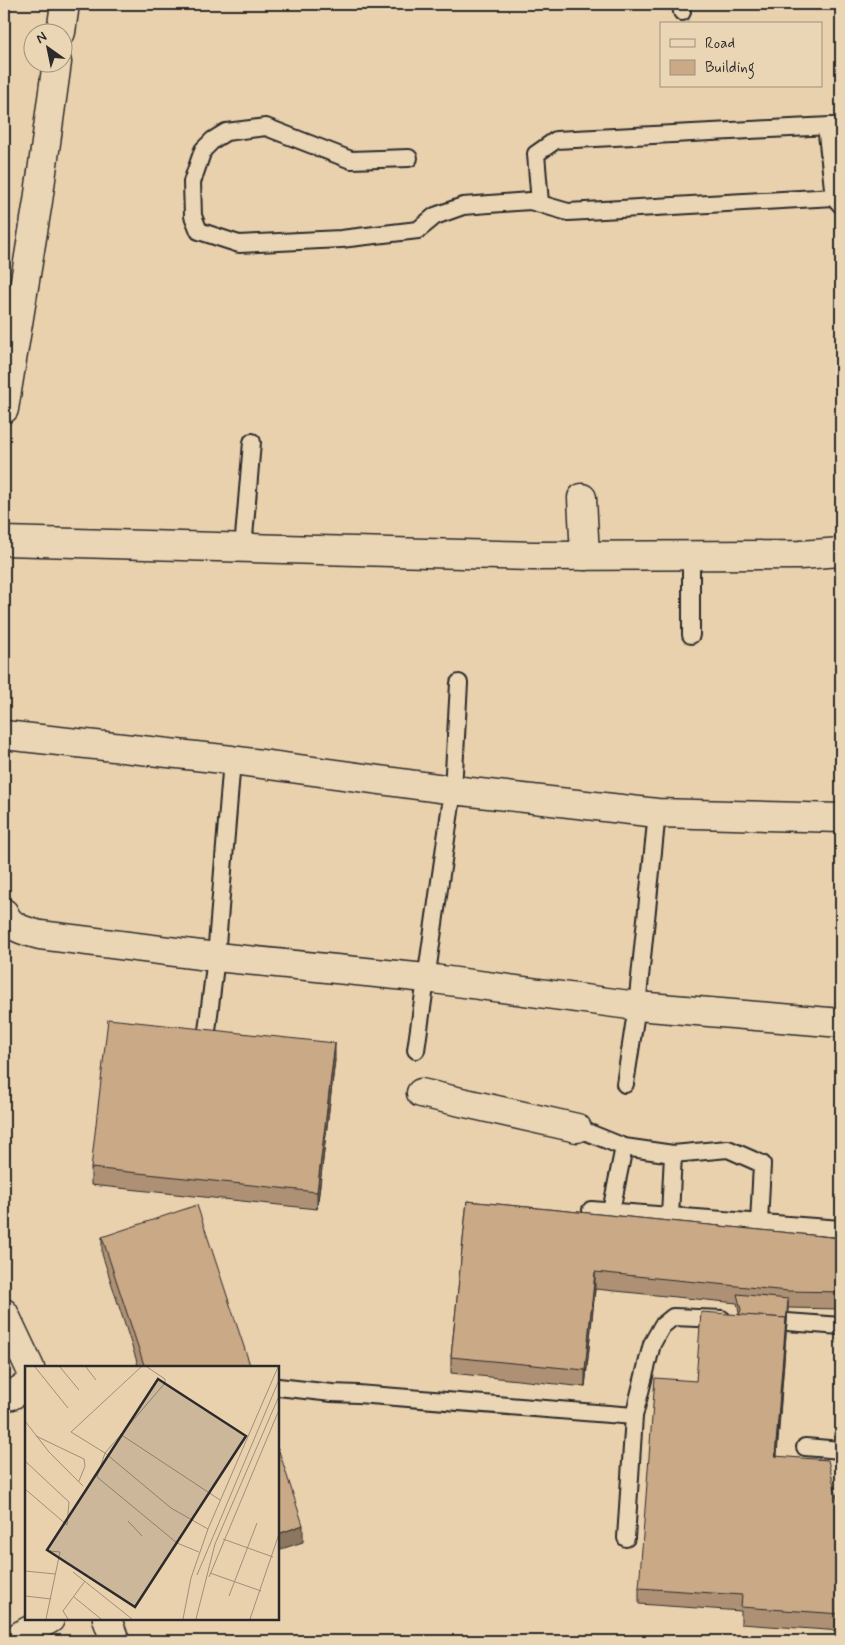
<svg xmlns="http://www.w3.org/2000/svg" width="845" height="1645" font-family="Mynerve,sans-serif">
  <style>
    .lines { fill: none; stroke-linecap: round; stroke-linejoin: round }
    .service-casing { stroke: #2b2b2b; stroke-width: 20 }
    .minor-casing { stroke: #2b2b2b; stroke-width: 31 }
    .service { stroke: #ead5b4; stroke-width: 16 }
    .minor { stroke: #ead5b4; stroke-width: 28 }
    .wall { fill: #ae9174; stroke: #2b2b2b }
    .shaded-wall { fill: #8d765e; stroke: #2b2b2b }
    .building { fill: #caa987; stroke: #2b2b2b }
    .inset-road { fill: none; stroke: #9e8f7a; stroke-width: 1 }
    .view { fill: #2b2b2b; fill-opacity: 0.15; stroke: #2b2b2b; stroke-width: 2.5 }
    .inset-edge { fill: none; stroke: #2b2b2b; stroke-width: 2.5 }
  </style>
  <rect width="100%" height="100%" fill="#ead1ae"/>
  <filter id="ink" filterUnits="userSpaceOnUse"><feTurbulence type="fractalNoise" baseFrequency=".02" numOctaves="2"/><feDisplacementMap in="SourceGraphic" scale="10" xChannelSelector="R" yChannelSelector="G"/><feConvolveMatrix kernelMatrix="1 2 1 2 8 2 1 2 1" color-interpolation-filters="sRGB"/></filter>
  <g filter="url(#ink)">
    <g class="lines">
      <defs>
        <g id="service">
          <path d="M 681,4 L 682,12"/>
          <path d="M 839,126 L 830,126 L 827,134 L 834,197 L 841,205"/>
          <path d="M 409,158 L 351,160 L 266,127 L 226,132 L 213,140 L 203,150 L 192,182 L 193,216 L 199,231 L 239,244 L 341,239 L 418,230 L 435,216 L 463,206 L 530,201 L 568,212 L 834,197"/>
          <path d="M 540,203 L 536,154 L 556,140 L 830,126"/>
          <path d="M 243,549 L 252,442"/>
          <path d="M 691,556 L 691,635"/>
          <path d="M 207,1031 L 216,957 L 232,760"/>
          <path d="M 416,1050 L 453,790 L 459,683"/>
          <path d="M 625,1084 L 637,1006 L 657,813"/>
          <path d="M 577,1128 L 624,1147 L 673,1154 L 728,1149 L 762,1164 L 759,1223"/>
          <path d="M 591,1210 L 841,1229"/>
          <path d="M 611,1211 L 624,1147"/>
          <path d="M 670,1216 L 673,1154"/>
          <path d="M 787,1322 L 841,1326"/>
          <path d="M 278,1387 L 332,1393 L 358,1394 L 634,1416"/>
          <path d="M 805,1447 L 841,1450"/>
          <path d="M 626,1538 L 634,1416 L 652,1344 L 662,1326 L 673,1317 L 722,1319"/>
        </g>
        <g id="minor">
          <path d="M 61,32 L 65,4"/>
          <path d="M 4,409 L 38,201 L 57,62"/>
          <path d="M 582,498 L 585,556"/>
          <path d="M 4,541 L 533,556 L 800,555 L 841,552"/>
          <path d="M 4,735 L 232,760 L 453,790 L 657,813 L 841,818"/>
          <path d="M 4,913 C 10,928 25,931 40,935 L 216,957 L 426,978 L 637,1006 L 841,1023"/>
          <path d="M 421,1093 L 577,1128"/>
          <path d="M 4,1313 L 30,1368"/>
          <path d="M 4,1396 L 12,1395 L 26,1386"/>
          <path d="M 107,1619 L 115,1641"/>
          <path d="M 21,1635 L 50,1619"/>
        </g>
      </defs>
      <use href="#service" class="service-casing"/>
      <use href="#minor" class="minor-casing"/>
      <use href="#service" class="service"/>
      <use href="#minor" class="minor"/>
    </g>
    <g class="wall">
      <path d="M 335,1060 L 317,1209 L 91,1185 L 91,1168 Z"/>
      <path d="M 467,1201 L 841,1238 L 841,1309 L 788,1308 L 777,1456 L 841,1515 L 841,1631 L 741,1624 L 741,1611 L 639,1604 L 639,1588 L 696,1381 L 739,1315 L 739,1313 L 737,1303 L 595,1289 L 585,1387 L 451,1373 L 451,1357 Z"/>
      <path d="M 102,1237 L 251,1368 L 139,1368 L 102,1254 Z"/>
    </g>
    <g class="shaded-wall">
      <path d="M 335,1043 L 335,1060 L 317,1209 L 317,1192 Z"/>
      <path d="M 595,1272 L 595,1289 L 585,1387 L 585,1370 Z"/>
      <path d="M 788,1299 L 788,1308 L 775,1473 L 775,1456 L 786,1318 Z"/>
      <path d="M 303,1525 L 303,1542 L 278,1550 L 278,1534 Z"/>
    </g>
    <g class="building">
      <path d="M 108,1019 L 335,1043 L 317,1192 L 91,1168 Z"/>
      <path d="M 467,1201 L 841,1238 L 841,1292 L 788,1291 L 595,1272 L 585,1370 L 451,1357 Z"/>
      <path d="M 197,1205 L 251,1368 L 145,1368 L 102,1237 Z"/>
      <path d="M 737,1294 L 788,1299 L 786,1325 L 786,1318 L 739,1315 L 741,1310 Z"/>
      <path d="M 701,1312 L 786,1318 L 775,1456 L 828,1460 L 841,1515 L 841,1614 L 741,1607 L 742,1595 L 639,1588 L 655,1378 L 696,1381 Z"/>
      <path d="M 278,1448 L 303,1525 L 278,1534 Z"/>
    </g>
  </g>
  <g transform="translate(25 1366)">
    <rect width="254" height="254" fill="#ead1ae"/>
    <path class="inset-road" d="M 10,1 L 43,42M 35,1 L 54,24M 61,1 L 71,14M 116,1 L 46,66 L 80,87 L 146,142 L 183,163M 122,1 L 140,13 L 140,17 L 80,87 L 72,111 L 152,177 L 174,186M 0,55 L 24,86 L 58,120M 95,68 L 195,134M 11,70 L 59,93 L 60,100 L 54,115M 0,95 L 44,136 L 42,159 L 0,123M 103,155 L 117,170M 198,173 L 248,191M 0,205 L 30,208M 48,206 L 107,253M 185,207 L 236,225M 172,209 L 254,14M 184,211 L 254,44M 0,230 L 26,233M 204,230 L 232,157M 49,231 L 76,253M 21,253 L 35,186 L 25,185M 43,253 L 38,245 L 60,215M 158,253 L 166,212 L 183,163 L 253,1M 171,253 L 190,178 L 254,30M 225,253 L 254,168"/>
    <path class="view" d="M 133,13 L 221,70 L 110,241 L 22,184 Z"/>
    <rect width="254" height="254" class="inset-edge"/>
  </g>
  <rect width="845" height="1645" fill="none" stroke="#ead5b4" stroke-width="20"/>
  <rect x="10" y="10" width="825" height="1625" fill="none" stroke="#2b2b2b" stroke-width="2" filter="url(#ink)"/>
  <rect x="660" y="22" width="162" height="65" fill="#ead5b4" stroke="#9e917d"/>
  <rect x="670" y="39" width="25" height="8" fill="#ead5b4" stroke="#9e917d"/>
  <text x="705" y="48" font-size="15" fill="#2b2b2b">Road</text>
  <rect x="670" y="60" width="25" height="15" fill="#caa987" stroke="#9e917d"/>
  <text x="705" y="72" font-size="15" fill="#2b2b2b">Building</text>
  <g transform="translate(48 48) rotate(327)"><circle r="24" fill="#ead5b4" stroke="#9e917d"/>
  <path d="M0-4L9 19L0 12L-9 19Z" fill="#2b2b2b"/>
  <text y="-8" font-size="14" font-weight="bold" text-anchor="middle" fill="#2b2b2b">N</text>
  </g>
</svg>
